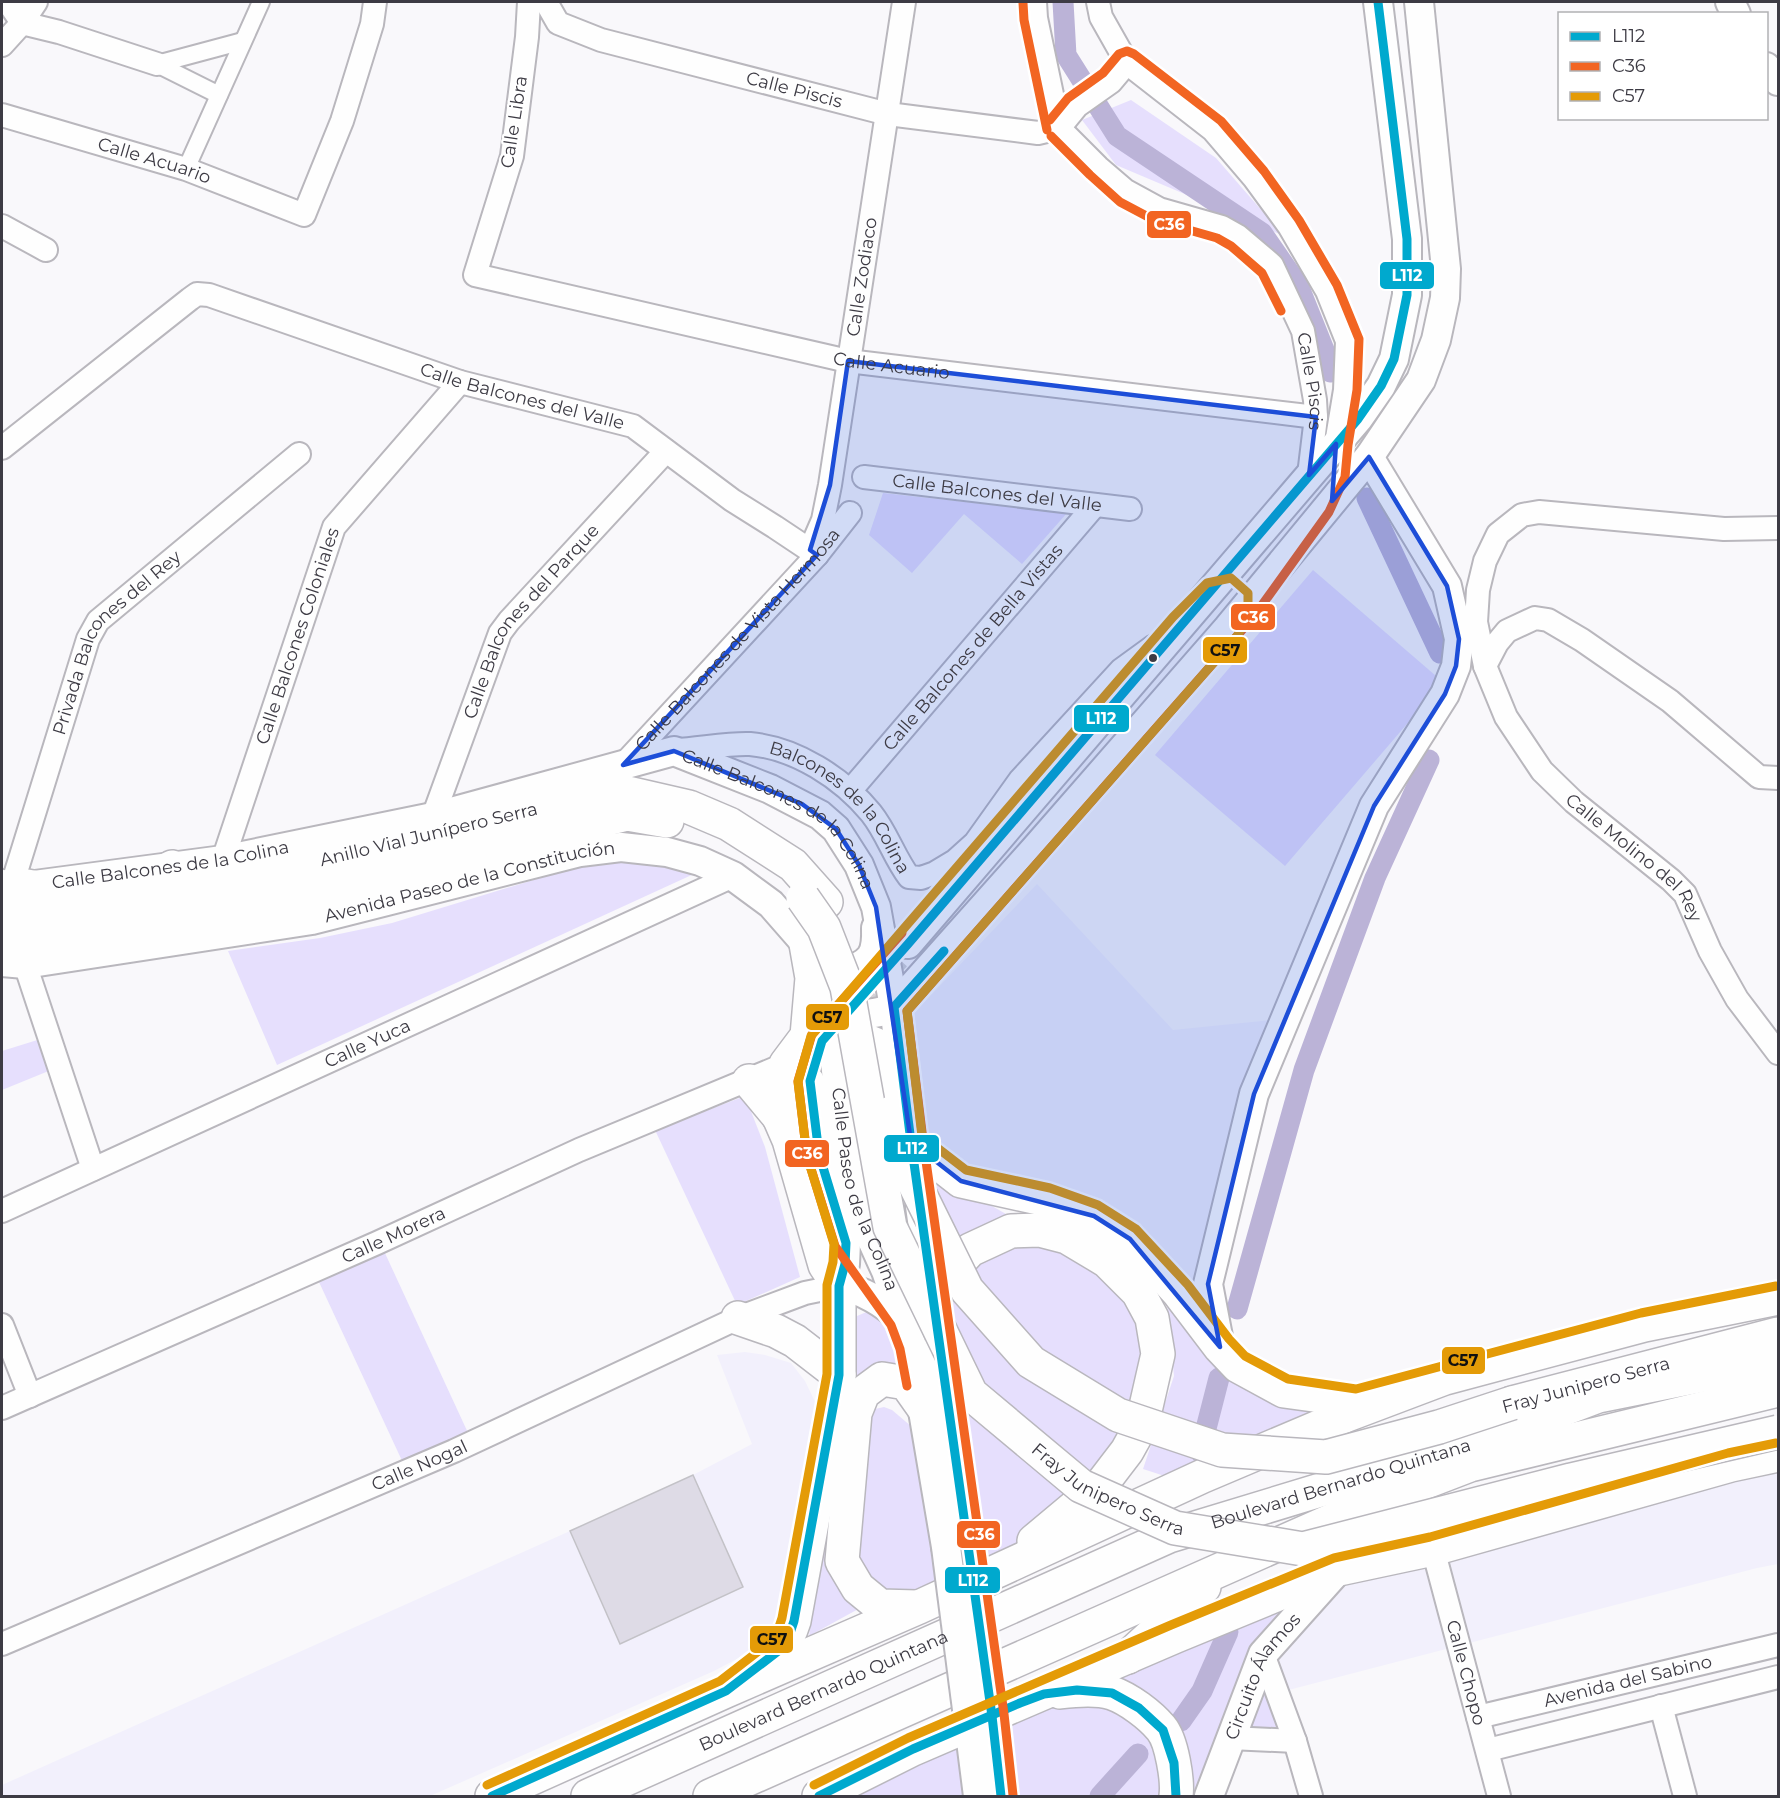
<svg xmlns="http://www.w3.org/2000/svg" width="1780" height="1798" font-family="Montserrat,sans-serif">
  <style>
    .built { fill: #f2f0fc }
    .green { fill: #e6dffd }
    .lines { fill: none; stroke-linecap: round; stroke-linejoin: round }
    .canal { stroke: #bbb3d7; stroke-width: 21 }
    .building { fill: #dedbe6; stroke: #c3c2c7; stroke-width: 1.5 }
    .tertiary-tunnel { stroke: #d3d2d6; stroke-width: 28; stroke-dasharray: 28 14; stroke-linecap: butt }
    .pedestrian-casing { stroke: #b9b7bd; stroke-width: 20 }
    .minor-casing { stroke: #b9b7bd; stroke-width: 26 }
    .tertiary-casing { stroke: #b9b7bd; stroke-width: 32 }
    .secondary-casing { stroke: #b9b7bd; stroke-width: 36 }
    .primary-casing { stroke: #b9b7bd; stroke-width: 36 }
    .trunk-casing { stroke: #b9b7bd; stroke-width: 36 }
    .pedestrian { stroke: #fefefe; stroke-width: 16 }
    .minor { stroke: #fefefe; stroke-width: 22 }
    .tertiary { stroke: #fefefe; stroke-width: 28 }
    .secondary { stroke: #fefefe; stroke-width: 33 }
    .primary { stroke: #fefefe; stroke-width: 33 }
    .trunk { stroke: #fefefe; stroke-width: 33 }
    .tertiary-bridge-casing { stroke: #b9b7bd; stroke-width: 32; stroke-linecap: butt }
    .trunk-bridge-casing { stroke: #b9b7bd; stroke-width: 36; stroke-linecap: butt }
    .tertiary-bridge { stroke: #fefefe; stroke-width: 28 }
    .trunk-bridge { stroke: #fefefe; stroke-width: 33 }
    .bus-1-casing { stroke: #fff; stroke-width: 14 }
    .bus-2-casing { stroke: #fff; stroke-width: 14 }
    .bus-3-casing { stroke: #fff; stroke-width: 14 }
    .bus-1 { stroke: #00a9ce; stroke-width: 9 }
    .bus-2 { stroke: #f26522; stroke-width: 9 }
    .bus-3 { stroke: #e49b07; stroke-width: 9 }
    .marked { fill: #1d4ed8; fill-opacity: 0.2; stroke: #1d4ed8; stroke-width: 4.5; stroke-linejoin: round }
    .bus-dot { fill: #3d3b44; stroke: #fff; stroke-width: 2 }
    .labels { text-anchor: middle; stroke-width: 4.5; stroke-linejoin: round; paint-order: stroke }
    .street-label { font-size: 18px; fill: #3d3b44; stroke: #fff }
    .line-badge { stroke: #fff; stroke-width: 2 }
    .badge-label { font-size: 16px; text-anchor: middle; font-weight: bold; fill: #fff }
    .pale-badge-label { font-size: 16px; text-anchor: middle; font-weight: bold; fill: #111 }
  </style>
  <rect width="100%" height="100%" fill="#f9f8fb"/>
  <g class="built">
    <path d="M 1037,884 L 1173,1030 L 1273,1020 L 1248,1083 L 1219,1176 L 1190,1294 L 969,1175 L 924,1131 L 909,1064 L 913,1014 Z"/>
    <path d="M 745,1352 L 765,1355 L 791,1363 L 805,1381 L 819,1410 L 778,1619 L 774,1636 L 763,1645 L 714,1671 L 430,1796 L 2,1796 L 2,1785 L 570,1531 L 693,1475 L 752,1444 L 717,1355 Z"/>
    <path d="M 1778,1455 L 1778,1564 L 1757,1568 L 1277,1693 L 1263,1654 L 1339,1569 Z"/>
  </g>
  <g class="green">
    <path d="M 1131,100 L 1216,158 L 1284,236 L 1116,165 L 1082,120 Z"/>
    <path d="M 883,493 L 1067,513 L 1022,564 L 964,514 L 912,573 L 869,535 Z"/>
    <path d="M 1313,570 L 1443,682 L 1285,866 L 1155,755 Z"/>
    <path d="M 631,859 L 696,873 L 277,1065 L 228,951 L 320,938 L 392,923 L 589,863 Z"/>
    <path d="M 47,1037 L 56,1068 L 2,1090 L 2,1051 Z"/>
    <path d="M 745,1096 L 765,1147 L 800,1277 L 737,1305 L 655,1130 Z"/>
    <path d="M 927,1169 L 1013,1218 L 939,1276 Z"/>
    <path d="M 1067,1237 L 1152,1318 L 1127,1451 L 973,1581 L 934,1296 L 970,1250 Z"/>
    <path d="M 384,1251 L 469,1435 L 404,1465 L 319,1282 Z"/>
    <path d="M 1167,1303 L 1328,1409 L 1180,1481 L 1143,1469 L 1174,1376 Z"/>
    <path d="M 876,1308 L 896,1326 L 911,1373 L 860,1389 L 835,1557 L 862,1607 L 809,1636 L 857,1316 Z"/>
    <path d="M 884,1407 L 892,1410 L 912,1427 L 933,1549 L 935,1585 L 916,1594 L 881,1592 L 857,1578 L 870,1412 L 875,1409 Z"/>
    <path d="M 1301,1595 L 1201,1796 L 1181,1796 L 1184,1733 L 1116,1681 Z"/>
    <path d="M 1263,1654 L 1295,1741 L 1230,1738 Z"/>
    <path d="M 1020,1703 L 1139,1708 L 1176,1796 L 1001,1796 L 994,1714 Z"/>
    <path d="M 968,1725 L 978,1796 L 819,1796 Z"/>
  </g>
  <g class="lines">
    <g class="canal">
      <path d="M 1063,2 L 1066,55 L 1117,136 L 1262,233 L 1298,285 L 1324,350 L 1330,372"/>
      <path d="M 1367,498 L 1440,653"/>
      <path d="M 1237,1309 L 1304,1070 L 1375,878 L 1429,760"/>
      <path d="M 1200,1452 L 1219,1378"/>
      <path d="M 1181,1721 L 1202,1691 L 1228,1632"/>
      <path d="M 1100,1796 L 1138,1754"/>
    </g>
  </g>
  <path class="building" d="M 693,1475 L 743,1587 L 620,1644 L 570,1531 Z"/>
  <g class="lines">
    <path class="tertiary-tunnel" d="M 810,1081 L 822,1041 L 901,952"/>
    <defs>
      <g id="pedestrian">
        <path d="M 157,64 L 243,41"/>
        <path d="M 157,64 L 219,95"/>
        <path d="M 186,169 L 261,2"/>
      </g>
      <g id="minor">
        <path d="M 8,2 L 22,23 L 59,32 L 157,64"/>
        <path id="s1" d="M 529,2 L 527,37 L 512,156 L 475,275 L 848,361 L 1316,417"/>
        <path id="s2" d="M 546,2 L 558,23 L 601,40 L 888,114 L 1038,133 L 1059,128 L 1077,106 L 1111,82 L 1127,63"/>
        <path d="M 1035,2 L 1036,18 L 1059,128"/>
        <path d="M 1098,2 L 1101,17 L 1127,63 L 1213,130 L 1254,178 L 1289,226 L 1327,291 L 1347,341 L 1345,390 L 1336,444"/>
        <path d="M 2,45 L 22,23 L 36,2"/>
        <path id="s3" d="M 2,115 L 186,169 L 304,215 L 342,121 L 372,24 L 375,2"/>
        <path id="s4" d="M 1059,128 L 1098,167 L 1126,191 L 1159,209 L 1222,227 L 1238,236 L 1272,265 L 1303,331 L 1315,400 L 1316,417 L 1309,475"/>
        <path d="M 2,226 L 46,250"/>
        <path id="s5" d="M 2,448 L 190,299 L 197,294 L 209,295 L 460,382 L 633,426 L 732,500 L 775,527 L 817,555"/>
        <path id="s6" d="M 864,477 L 1130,509"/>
        <path id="s7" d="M 1778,528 L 1724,529 L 1539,512 L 1522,515 L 1498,534 L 1485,561 L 1478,590 L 1476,622 L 1485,666 L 1506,717 L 1542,771 L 1574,802 L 1671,880 L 1685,894 L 1710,951 L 1737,999 L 1778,1053"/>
        <path id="s8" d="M 810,550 L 823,520 L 830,485 L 904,2"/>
        <path d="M 1485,666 L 1497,643 L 1507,631 L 1535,618 L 1548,620 L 1582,640 L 1670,701 L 1759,777 L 1778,778"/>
        <path id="s9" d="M 676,750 C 698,749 729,743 750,744 C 796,748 842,778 871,813 C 887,833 894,857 909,877 L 921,878 L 935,873 L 955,861 L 975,843 L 1020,780 L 1121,670 L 1154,646"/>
        <path id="s10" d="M 623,765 L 817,555 L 850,513"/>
        <path id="s11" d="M 850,791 L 1095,505"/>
        <path id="s12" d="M 433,817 L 500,633 L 509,621 L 666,451"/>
        <path id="s13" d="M 223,860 L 334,527 L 460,382"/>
        <path id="s14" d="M 12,885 L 88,639 L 98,621 L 299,454"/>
        <path d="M 25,964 L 93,1169"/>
        <path id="s15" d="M 2,1211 L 733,876"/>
        <path d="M 2,1325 L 30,1396"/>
        <path id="s16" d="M 2,1408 L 377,1243 L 579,1150 L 786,1064"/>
        <path id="s17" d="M 1433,1549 L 1499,1796"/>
        <path id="s18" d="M 2,1644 L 454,1451 L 738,1318 L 805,1293 L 839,1286"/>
        <path d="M 1263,1654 L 1295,1741 L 1311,1796"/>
        <path d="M 1661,1706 L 1685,1796"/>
        <path id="s19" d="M 1478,1717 L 1778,1645"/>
        <path d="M 1230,1738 L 1295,1741"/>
        <path d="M 1488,1750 L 1778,1677"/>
      </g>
      <g id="tertiary">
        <path d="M 1730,2 L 1736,14"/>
        <path d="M 1766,67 L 1778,81"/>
        <path id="s20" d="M 2,884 L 27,886 L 223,860 L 433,817 L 674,751 L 770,789 L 820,815 L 836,829 L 859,865 L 876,907 L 894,1007 L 912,1149"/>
        <path d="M 908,944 L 1358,419 L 1381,386 L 1394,359 L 1407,295 L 1407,239 L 1378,2"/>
        <path d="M 824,959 L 846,972 C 871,962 877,956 876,928"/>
        <path id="s21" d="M 2,962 L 25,964 L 312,920 L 580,852 L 621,847 L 667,852 L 700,861 L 733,876 L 771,904 L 806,944 L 822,985 L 835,1062 L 848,1172 L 857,1207 L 886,1271 L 912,1346 L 946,1547"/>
        <path d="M 837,993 C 854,1016 868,1018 894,1007 L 1035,849 L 1228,628 L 1369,457 L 1421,380 L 1436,340 L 1445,298 L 1446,269 L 1419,2"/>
        <path d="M 837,1041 L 866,1038 L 876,1042 L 880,1055 L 886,1090"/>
        <path d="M 810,1081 L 819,1154 L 846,1243 L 845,1264 L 839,1286 C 864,1290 883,1303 902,1319"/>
        <path d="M 920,1206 L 972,1577"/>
        <path d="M 1220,1347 L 1208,1284 L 1254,1094 L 1374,806 L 1445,694 L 1456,666 L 1459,639 L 1447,586 L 1369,457"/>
        <path d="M 992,1716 L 1001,1796"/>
        <path d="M 969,1725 L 978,1796"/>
        <path id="s22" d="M 1209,1796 L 1263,1654 L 1339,1569"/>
      </g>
      <g id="secondary">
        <path d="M 749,1081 L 779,1117"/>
        <path d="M 911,1142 L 961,1181 L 1047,1200 L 1094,1216 L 1130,1239 L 1179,1293 L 1220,1347 L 1238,1366 L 1284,1391 L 1357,1401 L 1373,1397"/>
        <path d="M 934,1296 L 947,1275 L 970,1250 L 1011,1231 L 1040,1230 L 1067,1237 L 1107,1261 L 1138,1292 L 1152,1318 L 1158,1354 L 1142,1424 L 1127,1451 L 1101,1485 L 1034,1541"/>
        <path d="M 738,1318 L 776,1331 L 795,1341 L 839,1375"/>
        <path d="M 917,1607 L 880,1606 L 858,1588 L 842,1561 L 855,1413 L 863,1393 L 882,1379 L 906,1383 L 923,1407"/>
        <path d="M 756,1668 C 777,1652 786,1647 794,1621 L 839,1375 L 839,1286 L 825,1265 L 789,1140 L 779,1117 L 781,1085 L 786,1064 L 807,1036 L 812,978 L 806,944"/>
        <path d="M 1060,1692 C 1076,1690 1096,1688 1112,1693 C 1129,1699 1150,1715 1161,1728 C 1172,1741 1178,1781 1176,1796"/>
        <path d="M 492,1796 L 726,1691 L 919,1607 L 1203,1476 L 1347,1415 L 1445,1378 L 1644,1325 L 1778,1298"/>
        <path d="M 819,1796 L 913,1749 L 1176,1636 L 1339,1569 L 1433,1549 L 1731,1465 L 1778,1455"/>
      </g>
      <g id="primary">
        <path d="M 1128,1657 L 1204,1587"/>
        <path id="s23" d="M 588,1796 L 1169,1536 L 1472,1444 L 1598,1396 L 1778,1360"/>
        <path d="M 710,1796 L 1371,1503 L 1470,1465 L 1778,1390"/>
      </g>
      <g id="trunk">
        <path d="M 27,886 L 127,903 L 172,867"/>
        <path id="s24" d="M 2,911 C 60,917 130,902 188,892 L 615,790 L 689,807 L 729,824 L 793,865 L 826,902"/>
        <path d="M 2,937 L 58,937 L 208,918 L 627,814 L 667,821"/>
        <path d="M 1512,1403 L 1778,1334"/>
      </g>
    </defs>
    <use href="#pedestrian" class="pedestrian-casing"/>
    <use href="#minor" class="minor-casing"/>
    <use href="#tertiary" class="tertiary-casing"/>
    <use href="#secondary" class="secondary-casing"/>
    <use href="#primary" class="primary-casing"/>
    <use href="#trunk" class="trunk-casing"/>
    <use href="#pedestrian" class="pedestrian"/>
    <use href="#minor" class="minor"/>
    <use href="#tertiary" class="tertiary"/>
    <use href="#secondary" class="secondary"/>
    <use href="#primary" class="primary"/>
    <use href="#trunk" class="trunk"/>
    <defs>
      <g id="tertiary-bridge">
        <path d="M 946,1547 L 969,1725"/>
        <path d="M 972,1577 L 992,1716"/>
      </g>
      <g id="trunk-bridge">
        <path id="s25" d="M 803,898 L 824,928 L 847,987 L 890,1227 L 971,1394 L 1081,1486 L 1175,1528 L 1303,1549 L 1571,1480 L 1778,1432"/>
        <path d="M 891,1113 L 899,1152 L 967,1290 L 1031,1362 L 1118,1415 L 1222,1450 L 1326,1457 L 1439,1427 L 1512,1403"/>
      </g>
    </defs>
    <use href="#tertiary-bridge" class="tertiary-bridge-casing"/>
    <use href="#trunk-bridge" class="trunk-bridge-casing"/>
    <use href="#tertiary-bridge" class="tertiary-bridge"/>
    <use href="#trunk-bridge" class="trunk-bridge"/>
    <defs>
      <g id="bus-1">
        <path d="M 944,951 L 894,1007 L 911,1142 L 992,1716 L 1001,1796"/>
        <path d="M 492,1796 L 726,1691 L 777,1652 L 788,1639 L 794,1621 L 839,1375 L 839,1286 L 845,1264 L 846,1243 L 819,1154 L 810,1081 L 822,1041 L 908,944 L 1358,419 L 1381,386 L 1394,359 L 1407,295 L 1407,239 L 1378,2"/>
        <path d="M 819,1796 L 913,1749 L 1020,1703 L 1044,1694 L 1077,1690 L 1112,1693 L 1139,1708 L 1163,1730 L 1174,1763 L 1176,1796"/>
      </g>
      <g id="bus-2">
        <path d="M 1023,3 L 1024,20 L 1047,130"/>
        <path d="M 1051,136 L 1090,175 L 1120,202 L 1154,220 L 1217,238 L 1231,246 L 1262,273 L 1281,311"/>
        <path d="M 902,933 L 812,1034 L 798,1081 L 807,1156 L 835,1246 L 891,1325 L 900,1349 L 907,1386"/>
        <path d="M 1013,1795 L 1004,1714 L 923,1140 L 907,1011 L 1237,636 L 1257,612 L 1329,512 L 1345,477 L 1348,445 L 1357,390 L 1359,339 L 1337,285 L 1299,220 L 1264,171 L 1221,121 L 1134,54 L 1127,51 L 1119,54 L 1103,73 L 1068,98 L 1050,120"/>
      </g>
      <g id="bus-3">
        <path d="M 487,1785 L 720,1681 L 769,1643 L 777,1633 L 782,1618 L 827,1374 L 827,1285 L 833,1262 L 834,1244 L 807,1156 L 798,1082 L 811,1036 L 1173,617 L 1207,583 L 1231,578 L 1248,593 L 1248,610 L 1238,635 L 907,1011 L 922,1136 L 966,1170 L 1050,1188 L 1098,1205 L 1136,1229 L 1188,1285 L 1229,1339 L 1245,1356 L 1288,1379 L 1356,1389 L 1641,1313 L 1776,1286"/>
        <path d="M 814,1785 L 908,1738 L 1171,1625 L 1334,1558 L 1430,1537 L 1728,1453 L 1776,1443"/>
      </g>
    </defs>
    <use href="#bus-1" class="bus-1-casing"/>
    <use href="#bus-2" class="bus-2-casing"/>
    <use href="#bus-3" class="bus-3-casing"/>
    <use href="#bus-1" class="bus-1"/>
    <use href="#bus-2" class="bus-2"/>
    <use href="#bus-3" class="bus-3"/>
  </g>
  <path class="marked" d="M 848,361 L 1316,417 L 1309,475 L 1336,444 L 1332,501 L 1369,457 L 1447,586 L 1459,639 L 1456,666 L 1445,694 L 1374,806 L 1254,1094 L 1208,1284 L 1220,1347 L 1130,1239 L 1094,1216 L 961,1181 L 911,1142 L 876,907 L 859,865 L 836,829 L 802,804 L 674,751 L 623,765 L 817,555 L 810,550 L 830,485 Z"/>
  <circle class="bus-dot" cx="1153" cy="658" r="5"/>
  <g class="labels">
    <g class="street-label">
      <text dy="6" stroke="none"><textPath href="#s2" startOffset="270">Calle Piscis</textPath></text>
      <text transform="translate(514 122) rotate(-81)" y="6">Calle Libra</text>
      <text dy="6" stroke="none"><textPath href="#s3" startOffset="159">Calle Acuario</textPath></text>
      <text dy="6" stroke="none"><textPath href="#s8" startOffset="279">Calle Zodiaco</textPath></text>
      <text dy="6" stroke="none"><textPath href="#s1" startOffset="706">Calle Acuario</textPath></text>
      <text dy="6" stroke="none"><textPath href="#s4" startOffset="382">Calle Piscis</textPath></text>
      <text dy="6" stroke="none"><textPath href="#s5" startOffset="590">Calle Balcones del Valle</textPath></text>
      <text dy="6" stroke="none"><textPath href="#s6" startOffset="134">Calle Balcones del Valle</textPath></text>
      <text dy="6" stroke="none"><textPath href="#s12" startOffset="222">Calle Balcones del Parque</textPath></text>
      <text dy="6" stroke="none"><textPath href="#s13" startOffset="236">Calle Balcones Coloniales</textPath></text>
      <text dy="6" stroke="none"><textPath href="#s10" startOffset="170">Calle Balcones de Vista Hermosa</textPath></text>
      <text dy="6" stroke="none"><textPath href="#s14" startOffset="270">Privada Balcones del Rey</textPath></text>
      <text dy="6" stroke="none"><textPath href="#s11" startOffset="189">Calle Balcones de Bella Vistas</textPath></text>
      <text dy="6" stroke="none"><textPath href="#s9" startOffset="190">Balcones de la Colina</textPath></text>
      <text dy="6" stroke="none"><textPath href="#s20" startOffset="816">Calle Balcones de la Colina</textPath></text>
      <text dy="6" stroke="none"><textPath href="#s24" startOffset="435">Anillo Vial Junípero Serra</textPath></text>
      <text dy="6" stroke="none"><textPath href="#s7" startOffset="672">Calle Molino del Rey</textPath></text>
      <text dy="6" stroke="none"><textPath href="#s20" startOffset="170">Calle Balcones de la Colina</textPath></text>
      <text dy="6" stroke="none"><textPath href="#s21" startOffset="476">Avenida Paseo de la Constitución</textPath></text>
      <text dy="6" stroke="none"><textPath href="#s15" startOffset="402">Calle Yuca</textPath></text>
      <text dy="6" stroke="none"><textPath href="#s21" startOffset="1102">Calle Paseo de la Colina</textPath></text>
      <text dy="6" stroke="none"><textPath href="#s16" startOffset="428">Calle Morera</textPath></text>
      <text transform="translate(1586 1385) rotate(-15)" y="6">Fray Junipero Serra</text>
      <text dy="6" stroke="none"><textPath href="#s18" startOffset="454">Calle Nogal</textPath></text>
      <text dy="6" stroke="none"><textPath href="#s23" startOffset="816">Boulevard Bernardo Quintana</textPath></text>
      <text dy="6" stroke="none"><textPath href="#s25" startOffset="698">Fray Junipero Serra</textPath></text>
      <text dy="6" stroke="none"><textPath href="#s17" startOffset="128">Calle Chopo</textPath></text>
      <text dy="6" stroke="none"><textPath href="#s22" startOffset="132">Circuito Álamos</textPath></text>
      <text dy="6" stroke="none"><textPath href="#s19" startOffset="154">Avenida del Sabino</textPath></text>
      <text dy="6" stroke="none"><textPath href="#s23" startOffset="258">Boulevard Bernardo Quintana</textPath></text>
    </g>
  </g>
  <g class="line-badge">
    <rect x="1146" y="210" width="46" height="29" rx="6" fill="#f26522"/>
    <rect x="1379" y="261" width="56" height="29" rx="6" fill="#00a9ce"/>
    <rect x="1230" y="603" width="46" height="28" rx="6" fill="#f26522"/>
    <rect x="1202" y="636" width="46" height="28" rx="6" fill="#e49b07"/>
    <rect x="1073" y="704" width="57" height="29" rx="6" fill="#00a9ce"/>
    <rect x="805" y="1003" width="45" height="28" rx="6" fill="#e49b07"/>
    <rect x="883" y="1134" width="57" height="29" rx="6" fill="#00a9ce"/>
    <rect x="784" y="1139" width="46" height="29" rx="6" fill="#f26522"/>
    <rect x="1441" y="1346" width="45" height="29" rx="6" fill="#e49b07"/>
    <rect x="956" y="1520" width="45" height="29" rx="6" fill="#f26522"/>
    <rect x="944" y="1566" width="57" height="28" rx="6" fill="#00a9ce"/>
    <rect x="749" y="1625" width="45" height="29" rx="6" fill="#e49b07"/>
  </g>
  <g class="badge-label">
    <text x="1169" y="230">C36</text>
    <text x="1407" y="281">L112</text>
    <text x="1253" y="623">C36</text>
    <text x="1101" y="724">L112</text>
    <text x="912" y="1154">L112</text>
    <text x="807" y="1159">C36</text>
    <text x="979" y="1540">C36</text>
    <text x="973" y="1586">L112</text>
  </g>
  <g class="pale-badge-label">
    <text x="1225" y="656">C57</text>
    <text x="827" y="1023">C57</text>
    <text x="1463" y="1366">C57</text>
    <text x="772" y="1645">C57</text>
  </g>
  <rect width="1780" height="1798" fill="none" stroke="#3d3b44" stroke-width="6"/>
  <rect x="1558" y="12" width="210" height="108" fill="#ffffff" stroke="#b1b1b4" stroke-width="1.5"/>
  <rect x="1570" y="32" width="30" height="9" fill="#00a9ce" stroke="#b1b1b4" stroke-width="1.5"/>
  <text x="1612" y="42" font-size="18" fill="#3d3b44">L112</text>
  <rect x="1570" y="62" width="30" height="9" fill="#f26522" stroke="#b1b1b4" stroke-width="1.5"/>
  <text x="1612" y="72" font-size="18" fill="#3d3b44">C36</text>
  <rect x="1570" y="92" width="30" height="9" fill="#e49b07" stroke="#b1b1b4" stroke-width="1.5"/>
  <text x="1612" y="102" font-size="18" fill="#3d3b44">C57</text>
</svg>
